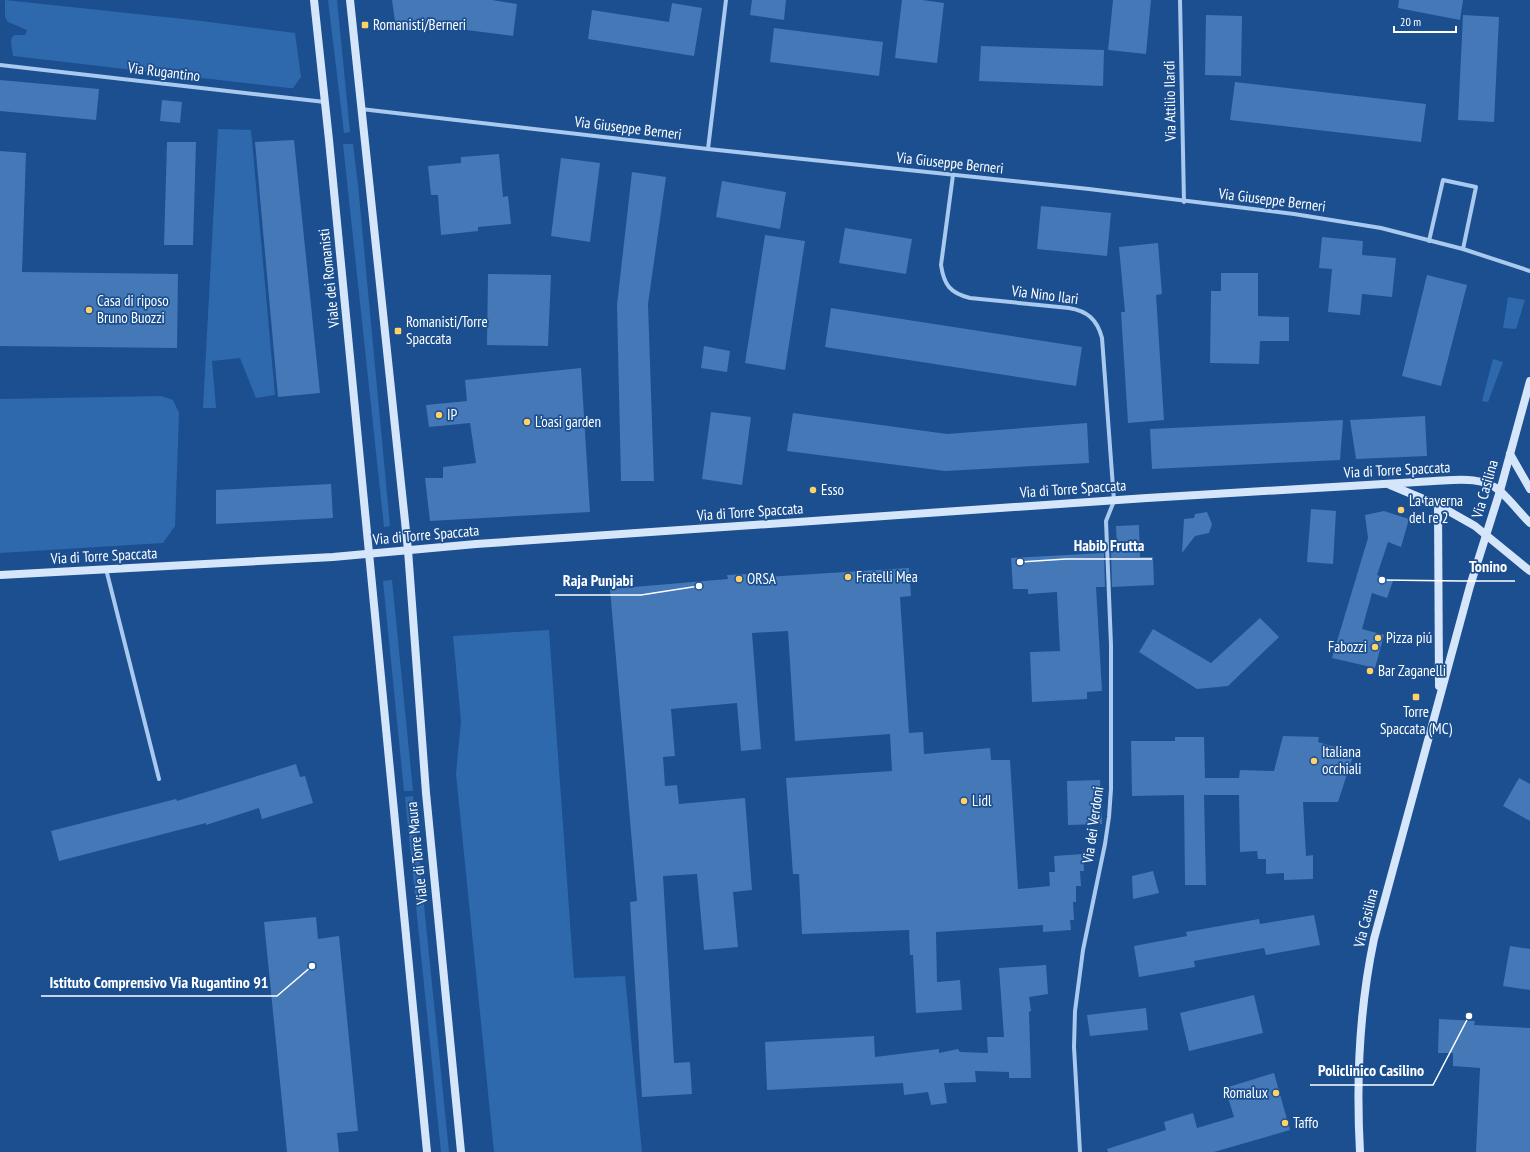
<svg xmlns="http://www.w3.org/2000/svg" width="1530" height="1152" font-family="'PT Sans Narrow',sans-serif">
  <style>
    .green { fill: #2e69ad }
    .building { fill: #4478b7 }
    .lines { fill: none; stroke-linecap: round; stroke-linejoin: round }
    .street { stroke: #a9c9ee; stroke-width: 4 }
    .secondary { stroke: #d6e6fa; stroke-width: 8 }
    .poi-dot { fill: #ffd166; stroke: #1b4f8f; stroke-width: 1.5 }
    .labels { text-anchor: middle; stroke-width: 3.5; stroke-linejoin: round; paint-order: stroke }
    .poi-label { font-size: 15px; fill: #fff; stroke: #1b4f8f; text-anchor: start }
    .street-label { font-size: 15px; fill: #fff; stroke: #1b4f8f }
    .leader { fill: none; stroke: #fff; stroke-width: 1.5 }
    .callout-dot { fill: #fff; stroke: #1b4f8f; stroke-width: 1.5 }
    .callout-label { font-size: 16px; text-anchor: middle; font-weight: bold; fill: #fff; stroke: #1b4f8f; stroke-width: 3.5; stroke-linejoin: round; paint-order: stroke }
  </style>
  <rect width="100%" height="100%" fill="#1b4f8f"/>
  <g class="green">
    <path d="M 5,0 L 193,20 L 295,33 L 301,77 L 293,88 L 289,88 L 13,56 L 11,42 L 12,37 L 15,35 L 25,35 L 27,30 L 8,22 L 5,17 Z"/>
    <path d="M 328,0 L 337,0 L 350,132 L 344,133 Z"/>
    <path d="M 218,129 L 251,130 L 275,395 L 256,398 L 240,358 L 212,361 L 216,408 L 203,408 Z"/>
    <path d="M 343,144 L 353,144 L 358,185 L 390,526 L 384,527 Z"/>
    <path d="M 1508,297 L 1525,300 L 1516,329 L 1503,328 Z"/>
    <path d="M 1493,359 L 1503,362 L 1488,402 L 1482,401 Z"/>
    <path d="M 161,396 L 173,400 L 179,413 L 175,526 L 163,543 L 0,553 L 0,399 Z"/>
    <path d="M 392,580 L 413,791 L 404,791 L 383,581 Z"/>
    <path d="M 549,630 L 574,978 L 625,976 L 642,1152 L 494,1152 L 456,774 L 461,721 L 453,636 Z"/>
    <path d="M 413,796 L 449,1152 L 441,1152 L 405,797 Z"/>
  </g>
  <g class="building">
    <path d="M 392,0 L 492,0 L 517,4 L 513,36 L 395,21 Z"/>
    <path d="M 752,0 L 786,0 L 784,20 L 750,15 Z"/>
    <path d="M 902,0 L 922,0 L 944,3 L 937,63 L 895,58 Z"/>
    <path d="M 1113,0 L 1151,0 L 1146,54 L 1108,50 Z"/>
    <path d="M 1399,0 L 1463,0 L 1460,20 L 1398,8 Z"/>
    <path d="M 672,3 L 702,8 L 694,56 L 588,39 L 592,10 L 669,22 Z"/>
    <path d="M 1206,15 L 1242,16 L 1241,76 L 1205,75 Z"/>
    <path d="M 1463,15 L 1499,17 L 1494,122 L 1458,120 Z"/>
    <path d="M 774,28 L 883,42 L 879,76 L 770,62 Z"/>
    <path d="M 981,46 L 1104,50 L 1103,86 L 979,81 Z"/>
    <path d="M 0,80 L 99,89 L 96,120 L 0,111 Z"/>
    <path d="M 1235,82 L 1426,104 L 1421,142 L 1230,120 Z"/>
    <path d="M 162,100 L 182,102 L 180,123 L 160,121 Z"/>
    <path d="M 294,140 L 320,393 L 278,397 L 255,142 Z"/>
    <path d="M 167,142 L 196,142 L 193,245 L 164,245 Z"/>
    <path d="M 0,151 L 26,153 L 22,272 L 178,274 L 177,348 L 0,346 Z"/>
    <path d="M 499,154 L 503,197 L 508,196 L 511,224 L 478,227 L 478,231 L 441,235 L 438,195 L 431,195 L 428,166 L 461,163 L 461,157 Z"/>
    <path d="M 561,158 L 600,163 L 590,242 L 551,236 Z"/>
    <path d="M 632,172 L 666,177 L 648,304 L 654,481 L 621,481 L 617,305 Z"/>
    <path d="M 722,181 L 786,192 L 780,229 L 716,217 Z"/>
    <path d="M 1041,206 L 1111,213 L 1107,256 L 1037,249 Z"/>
    <path d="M 845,228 L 912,239 L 906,274 L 839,263 Z"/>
    <path d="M 765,235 L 805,241 L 785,370 L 745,363 Z"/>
    <path d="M 1322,237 L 1363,241 L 1362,255 L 1396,258 L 1392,297 L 1362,294 L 1360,315 L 1328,312 L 1332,269 L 1319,268 Z"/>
    <path d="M 1158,243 L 1162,294 L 1156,295 L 1164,420 L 1128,423 L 1121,312 L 1125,312 L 1119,247 Z"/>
    <path d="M 1221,273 L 1258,273 L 1258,316 L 1289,317 L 1289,341 L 1260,341 L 1259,364 L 1210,363 L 1211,291 L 1221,291 Z"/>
    <path d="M 488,274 L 551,275 L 548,346 L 487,345 Z"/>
    <path d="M 1427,275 L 1467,285 L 1441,386 L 1402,376 Z"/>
    <path d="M 831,308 L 1082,347 L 1076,386 L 825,347 Z"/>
    <path d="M 704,346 L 730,351 L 727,372 L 701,368 Z"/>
    <path d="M 581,368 L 590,512 L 430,521 L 425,478 L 443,478 L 443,467 L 476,463 L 470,423 L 429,427 L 426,405 L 467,401 L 465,380 Z"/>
    <path d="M 711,412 L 751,417 L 742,485 L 702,479 Z"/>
    <path d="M 793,413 L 947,434 L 1087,423 L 1089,463 L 945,471 L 787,451 Z"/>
    <path d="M 1425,416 L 1427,456 L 1356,459 L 1350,420 Z"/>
    <path d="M 1343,420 L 1340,460 L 1152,469 L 1150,429 Z"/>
    <path d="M 331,484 L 333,518 L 216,524 L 216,490 Z"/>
    <path d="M 1311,509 L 1336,511 L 1333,564 L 1307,562 Z"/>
    <path d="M 1384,511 L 1409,519 L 1401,547 L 1388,542 L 1377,575 L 1393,581 L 1387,598 L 1372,593 L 1362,629 L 1384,635 L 1375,668 L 1332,658 L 1368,538 L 1365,515 Z"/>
    <path d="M 1207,512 L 1212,524 L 1209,533 L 1195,536 L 1182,553 L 1184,519 L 1194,518 L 1195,514 Z"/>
    <path d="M 1139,525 L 1140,557 L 1153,557 L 1154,585 L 1112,587 L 1111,552 L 1117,552 L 1116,526 Z"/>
    <path d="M 1104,553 L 1105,587 L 1096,587 L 1102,691 L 1087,692 L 1087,699 L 1032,702 L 1030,652 L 1060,651 L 1057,594 L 1057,592 L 1028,594 L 1028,589 L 1013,589 L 1011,558 Z"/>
    <path d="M 909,568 L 911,596 L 900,597 L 909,733 L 923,732 L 924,754 L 990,748 L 991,760 L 1010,760 L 1018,889 L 1050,886 L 1049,872 L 1055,872 L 1054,856 L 1083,854 L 1084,871 L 1080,871 L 1081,886 L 1076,886 L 1076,902 L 1073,902 L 1074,920 L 1070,920 L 1071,930 L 1043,932 L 1043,925 L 936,932 L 937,982 L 960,980 L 962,1010 L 916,1013 L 913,955 L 910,955 L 909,930 L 802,934 L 799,874 L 793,874 L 786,778 L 892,771 L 890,734 L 795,741 L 788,631 L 752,633 L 761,749 L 741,751 L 737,703 L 671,709 L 675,756 L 663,757 L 665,786 L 677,785 L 679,804 L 745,798 L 752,890 L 733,892 L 738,947 L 704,950 L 697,874 L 663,876 L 674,1063 L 690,1062 L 692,1094 L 642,1097 L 630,902 L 637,901 L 610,589 L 728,579 L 727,575 L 748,574 L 748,578 Z"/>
    <path d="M 1260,618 L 1279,637 L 1228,686 L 1197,689 L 1139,652 L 1153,629 L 1211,663 Z"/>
    <path d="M 1283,736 L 1319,737 L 1318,742 L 1354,753 L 1338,802 L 1303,802 L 1306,856 L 1313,855 L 1313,879 L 1284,880 L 1284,873 L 1266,874 L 1266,859 L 1258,859 L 1257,851 L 1240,852 L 1239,795 L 1204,795 L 1206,885 L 1185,885 L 1184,795 L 1132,796 L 1131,741 L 1175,741 L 1175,737 L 1204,737 L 1205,778 L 1239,778 L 1240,770 L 1274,771 Z"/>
    <path d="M 296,764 L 300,777 L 305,776 L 313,803 L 262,819 L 259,808 L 206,825 L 206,823 L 59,861 L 51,831 L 176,799 L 177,801 Z"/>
    <path d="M 1519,778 L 1530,784 L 1530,821 L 1503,806 Z"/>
    <path d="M 1100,780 L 1102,824 L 1068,825 L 1067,781 Z"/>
    <path d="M 1153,871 L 1159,893 L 1133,899 L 1132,876 Z"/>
    <path d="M 1314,915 L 1320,945 L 1266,955 L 1264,948 L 1194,961 L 1195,967 L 1139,977 L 1134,946 L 1187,936 L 1186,932 L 1259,919 L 1260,924 Z"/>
    <path d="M 316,917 L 318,939 L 339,936 L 358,1131 L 337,1133 L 339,1152 L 287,1152 L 264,922 Z"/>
    <path d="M 1510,946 L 1530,949 L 1530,990 L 1503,986 Z"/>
    <path d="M 1046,965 L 1048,994 L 1029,997 L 1031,1011 L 1029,1012 L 1031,1078 L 1009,1078 L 1009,1072 L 975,1071 L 976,1082 L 944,1083 L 947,1103 L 931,1105 L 928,1092 L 904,1095 L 903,1083 L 767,1090 L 765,1042 L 874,1036 L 875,1057 L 939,1049 L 939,1053 L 958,1049 L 960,1052 L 988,1053 L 987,1037 L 1004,1037 L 999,968 Z"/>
    <path d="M 1254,995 L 1263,1033 L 1189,1051 L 1180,1013 Z"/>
    <path d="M 1146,1008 L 1148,1030 L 1090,1036 L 1087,1015 Z"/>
    <path d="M 1439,1019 L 1475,1021 L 1474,1025 L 1530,1028 L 1530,1152 L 1476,1152 L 1480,1068 L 1453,1066 L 1453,1053 L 1438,1053 Z"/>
    <path d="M 1274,1073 L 1290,1130 L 1214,1152 L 1108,1152 L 1107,1149 L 1166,1130 L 1164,1122 L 1193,1113 L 1197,1128 L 1234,1117 L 1225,1088 Z"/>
  </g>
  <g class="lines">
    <g class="street">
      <path d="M 1180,0 L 1184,202"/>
      <path d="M 0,65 L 325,102"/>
      <path d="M 361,109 L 708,149 L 1089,189 L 1294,214 L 1381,228 L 1463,249 L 1530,271"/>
      <path d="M 708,149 L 726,0"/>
      <path d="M 953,175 L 941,265 C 944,285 950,293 970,298 L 1069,308 C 1087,311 1097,319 1102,338 L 1114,501 L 1106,521 L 1111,645 L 1111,789 L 1109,817 L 1105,844 L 1083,950 L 1075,1011 L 1074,1047 L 1080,1152"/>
      <path d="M 1429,241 L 1443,180 L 1476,187 L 1463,249"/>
      <path d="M 106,569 L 159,779"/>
    </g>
    <g class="secondary">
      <path d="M 314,0 L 329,140 L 427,1152"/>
      <path d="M 350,0 L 408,550 L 426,793 L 461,1152"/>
      <path d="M 1510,454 L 1530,489"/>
      <path d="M 1390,485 L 1438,505 L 1475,526 L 1530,571"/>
      <path d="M 1438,505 L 1439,686"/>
      <path d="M 0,575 L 333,557 L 476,544 L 1147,498 L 1434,481 C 1456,480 1483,476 1500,491 C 1511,501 1520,513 1530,523"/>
      <path d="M 1360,1152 C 1356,1080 1359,1010 1374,939 L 1470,586 L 1500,491 L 1530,381"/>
    </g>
  </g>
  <g class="poi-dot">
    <rect x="361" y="21" width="8" height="8" rx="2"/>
    <circle cx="89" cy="310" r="4"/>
    <rect x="394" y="327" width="8" height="8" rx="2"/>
    <circle cx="439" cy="415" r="4"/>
    <circle cx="527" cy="422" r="4"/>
    <circle cx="813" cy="490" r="4"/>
    <circle cx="1401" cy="510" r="4"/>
    <circle cx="848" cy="577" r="4"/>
    <circle cx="739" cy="579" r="4"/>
    <circle cx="1378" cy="638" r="4"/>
    <circle cx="1375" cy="647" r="4"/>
    <circle cx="1370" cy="671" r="4"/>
    <rect x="1412" y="693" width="8" height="8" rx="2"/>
    <circle cx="1314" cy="761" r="4"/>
    <circle cx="964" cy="801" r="4"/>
    <circle cx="1276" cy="1093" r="4"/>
    <circle cx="1285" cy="1123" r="4"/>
  </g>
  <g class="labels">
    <g class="poi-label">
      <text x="373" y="30">Romanisti/Berneri</text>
      <text x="97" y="306">Casa di riposo<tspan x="97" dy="17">Bruno Buozzi</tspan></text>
      <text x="406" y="327">Romanisti/Torre<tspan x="406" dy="17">Spaccata</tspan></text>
      <text x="447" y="420">IP</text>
      <text x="535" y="427">L'oasi garden</text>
      <text x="821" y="495">Esso</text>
      <text x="1409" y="506">La taverna<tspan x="1409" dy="17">del re 2</tspan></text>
      <text x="856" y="582">Fratelli Mea</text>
      <text x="747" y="584">ORSA</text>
      <text x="1386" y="643">Pizza piú</text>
      <text x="1367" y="652" text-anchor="end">Fabozzi</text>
      <text x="1378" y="676">Bar Zaganelli</text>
      <text x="1416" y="717" text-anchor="middle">Torre<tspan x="1416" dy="17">Spaccata (MC)</tspan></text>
      <text x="1322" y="757">Italiana<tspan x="1322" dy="17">occhiali</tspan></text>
      <text x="972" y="806">Lidl</text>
      <text x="1268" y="1098" text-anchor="end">Romalux</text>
      <text x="1293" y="1128">Taffo</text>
    </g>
    <g class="street-label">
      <text transform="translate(164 72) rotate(7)" y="5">Via Rugantino</text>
      <text transform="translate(1170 101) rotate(-91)" y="5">Via Attilio Ilardi</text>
      <text transform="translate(628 128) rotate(7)" y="5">Via Giuseppe Berneri</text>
      <text transform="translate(950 163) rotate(6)" y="5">Via Giuseppe Berneri</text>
      <text transform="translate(1272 200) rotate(7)" y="5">Via Giuseppe Berneri</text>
      <text transform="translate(329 278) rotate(-96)" y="5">Viale dei Romanisti</text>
      <text transform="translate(1045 295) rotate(7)" y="5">Via Nino Ilari</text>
      <text transform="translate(1397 470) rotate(-3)" y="5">Via di Torre Spaccata</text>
      <text transform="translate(1073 489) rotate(-4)" y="5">Via di Torre Spaccata</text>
      <text transform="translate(1485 489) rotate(-74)" y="5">Via Casilina</text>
      <text transform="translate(750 512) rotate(-4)" y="5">Via di Torre Spaccata</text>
      <text transform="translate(426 535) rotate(-5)" y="5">Via di Torre Spaccata</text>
      <text transform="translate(104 556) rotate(-3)" y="5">Via di Torre Spaccata</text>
      <text transform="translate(1093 825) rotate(-82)" y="5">Via dei Verdoni</text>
      <text transform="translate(417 853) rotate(-96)" y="5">Viale di Torre Maura</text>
      <text transform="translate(1366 918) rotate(-76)" y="5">Via Casilina</text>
    </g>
  </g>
  <path class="leader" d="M1020 562L1066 559H1152M1382 580L1461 581H1515M699 586L641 595H555M312 966L277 996H41M1469 1016L1433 1085H1310"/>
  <g class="callout-dot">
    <circle cx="1020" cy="562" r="4"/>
    <circle cx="1382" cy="580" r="4"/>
    <circle cx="699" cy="586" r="4"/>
    <circle cx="312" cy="966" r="4"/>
    <circle cx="1469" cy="1016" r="4"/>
  </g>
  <g class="callout-label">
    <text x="1109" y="551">Habib Frutta</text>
    <text x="1488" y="572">Tonino</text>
    <text x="598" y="586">Raja Punjabi</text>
    <text x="159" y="988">Istituto Comprensivo Via Rugantino 91</text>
    <text x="1371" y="1076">Policlinico Casilino</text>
  </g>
  <path d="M1394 26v6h62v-6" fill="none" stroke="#ffffff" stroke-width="2"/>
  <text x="1400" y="26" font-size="12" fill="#ffffff" stroke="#1b4f8f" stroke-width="3" paint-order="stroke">20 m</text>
</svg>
